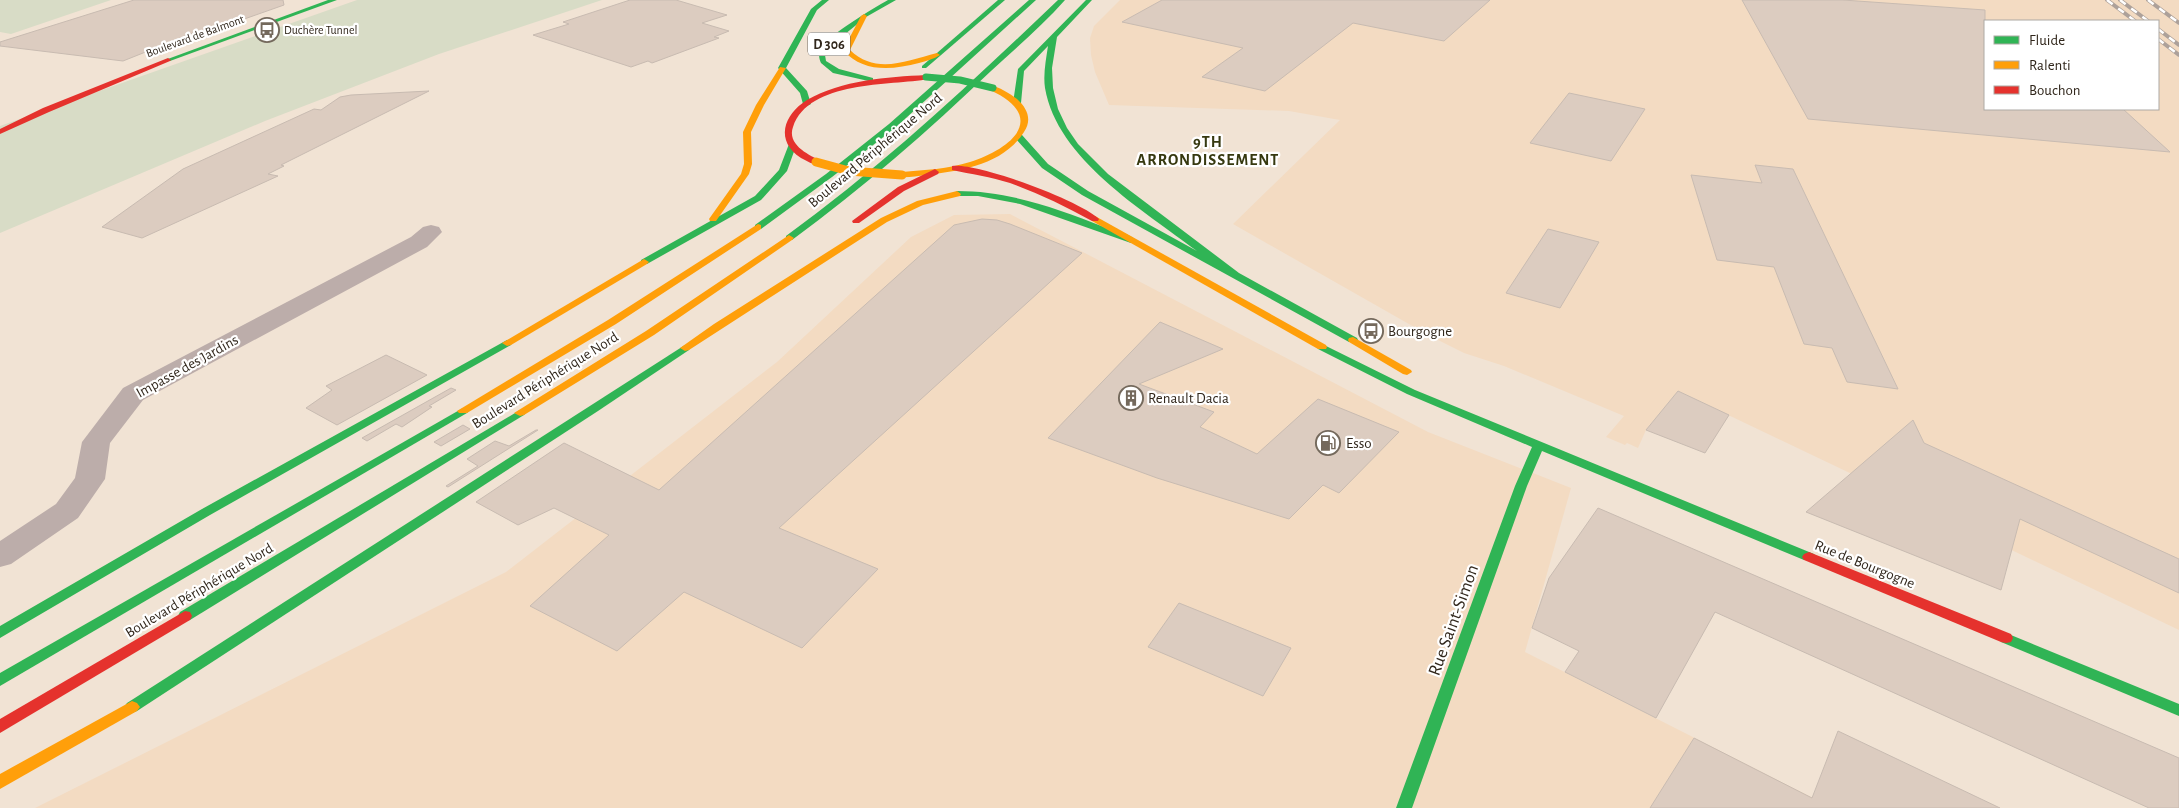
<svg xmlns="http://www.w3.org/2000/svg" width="2179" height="808" font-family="'Alegreya Sans',sans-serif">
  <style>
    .built { fill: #f3dbc2; fill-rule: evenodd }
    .green { fill: #d8dcc6 }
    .building { fill: #dcccc0; stroke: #c8bbb1 }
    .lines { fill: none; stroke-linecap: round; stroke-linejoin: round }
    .street { fill: #bcadaa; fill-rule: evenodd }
    .fast { fill: #30b455; fill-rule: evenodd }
    .slow { fill: #ff9f0a; fill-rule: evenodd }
    .jam { fill: #e5322d; fill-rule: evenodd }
    .rail-casing { stroke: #ada19a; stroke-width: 4 }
    .rail { stroke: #fff; stroke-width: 2.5; stroke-dasharray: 7; stroke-linecap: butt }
    .fast-bridge { stroke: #30b455; stroke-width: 7 }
    .slow-bridge { stroke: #ff9f0a; stroke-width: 9 }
    .labels { text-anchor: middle; stroke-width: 4.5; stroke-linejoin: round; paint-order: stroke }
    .far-poi-label { font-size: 12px; fill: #31271c; stroke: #fff; text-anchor: start }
    .far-street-label { font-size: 12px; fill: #31271c; stroke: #fff }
    .shield { fill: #fff; stroke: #6f6860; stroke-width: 1 }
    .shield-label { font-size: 14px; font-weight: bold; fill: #31271c }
    .street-label { font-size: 15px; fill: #31271c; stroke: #fff }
    .poi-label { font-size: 15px; fill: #31271c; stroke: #fff; text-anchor: start }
    .far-district-label { font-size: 16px; font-weight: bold; letter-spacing: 1px; fill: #363910; stroke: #fff }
    .near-street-label { font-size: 18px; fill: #31271c; stroke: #fff }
  </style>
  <rect width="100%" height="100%" fill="#f1e3d4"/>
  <g class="built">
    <path d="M 1120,0 L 2179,0 L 2179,630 L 1678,391 L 1646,430 L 1638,448 L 1627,443 L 1625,445 L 1606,437 L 1624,416 L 1504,366 L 1464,353 L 1430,336 L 1233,224 L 1340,120 L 1289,111 L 1109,105 L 1095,72 L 1091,55 L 1090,38 L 1094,26 ZM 1985,21 L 2158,21 L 2158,109 L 1985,109 Z"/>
    <path d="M 1010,214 L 1428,432 L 1571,488 L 1525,652 L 1833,808 L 35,808 L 506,572 L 777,362 L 911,237 L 954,215 Z"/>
  </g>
  <g class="green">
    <path d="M 0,0 L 111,0 L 11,34 L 0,32 Z"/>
    <path d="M 357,0 L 602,0 L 439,54 L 265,121 L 0,233 L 0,126 Z"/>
  </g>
  <g class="building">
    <path d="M 134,0 L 283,0 L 284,5 L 199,35 L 193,33 L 123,61 L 0,46 L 0,42 Z"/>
    <path d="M 630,0 L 676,0 L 727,15 L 702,23 L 729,31 L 714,37 L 719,38 L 652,63 L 648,61 L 631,67 L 533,35 L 569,24 L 563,22 Z"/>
    <path d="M 1162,0 L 1490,0 L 1444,41 L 1353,23 L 1265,91 L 1202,77 L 1243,48 L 1122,22 Z"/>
    <path d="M 1742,0 L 1843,0 L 1985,10 L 1985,109 L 2123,109 L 2170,152 L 1808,119 Z"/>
    <path d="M 429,91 L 281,165 L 284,166 L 268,174 L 278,176 L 142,238 L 102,227 L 183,169 L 314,109 L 321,110 L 340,97 L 351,95 Z"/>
    <path d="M 1569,93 L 1645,109 L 1611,161 L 1530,143 Z"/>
    <path d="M 1755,165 L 1793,169 L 1898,389 L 1847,382 L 1832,348 L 1804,344 L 1774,267 L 1717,260 L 1691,175 L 1762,183 Z"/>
    <path d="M 982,219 L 997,220 L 1010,224 L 1082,253 L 779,528 L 878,569 L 802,648 L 684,592 L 617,651 L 530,606 L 609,535 L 554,508 L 518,525 L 476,502 L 564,443 L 659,490 L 954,225 Z"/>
    <path d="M 1548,229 L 1599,242 L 1560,308 L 1506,293 Z"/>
    <path d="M 1160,322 L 1223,349 L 1139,384 L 1214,412 L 1200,427 L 1257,454 L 1318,399 L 1399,432 L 1339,493 L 1323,485 L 1289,519 L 1157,478 L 1048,438 Z"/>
    <path d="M 386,355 L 427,375 L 337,425 L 306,408 L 332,390 L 326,386 Z"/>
    <path d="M 451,388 L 456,390 L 429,406 L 432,407 L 402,427 L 396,424 L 367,441 L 362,438 Z"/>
    <path d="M 1678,391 L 1729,415 L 1705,453 L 1646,430 Z"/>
    <path d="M 1913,420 L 1924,443 L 2179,559 L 2179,593 L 2020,519 L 2001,590 L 1806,512 Z"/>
    <path d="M 463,425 L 470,429 L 441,446 L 434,442 Z"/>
    <path d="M 536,430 L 538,430 L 448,487 L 446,486 L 478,466 L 467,459 L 495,441 L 509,446 Z"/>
    <path d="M 1598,508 L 2179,758 L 2179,808 L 2149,808 L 1715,612 L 1656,718 L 1565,672 L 1579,651 L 1532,628 L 1549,578 Z"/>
    <path d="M 1179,603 L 1291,648 L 1263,696 L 1148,647 Z"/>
    <path d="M 1838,731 L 2000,808 L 1650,808 L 1694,738 L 1812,798 Z"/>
  </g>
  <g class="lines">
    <path class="street" d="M 431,225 L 439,227 L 442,232 L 427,247 L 143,400 L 110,443 L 105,479 L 78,518 L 11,564 L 0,567 L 0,541 L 56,504 L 75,478 L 82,442 L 123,388 L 411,237 L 423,227 Z"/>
    <g class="fast">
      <path d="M 328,0 L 337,0 L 170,61 L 165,60 Z"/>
      <path d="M 822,0 L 829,0 L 817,10 L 786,68 L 807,91 L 811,104 L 807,106 L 803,104 L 800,93 L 778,68 L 811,9 Z"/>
      <path d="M 888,0 L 896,0 L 866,17 L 828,48 L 825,55 L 826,61 L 839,69 L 873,78 L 873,82 L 833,73 L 821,63 C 819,58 818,54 821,48 C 828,35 874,8 888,0 Z"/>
      <path d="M 998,0 L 1005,0 L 926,68 L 922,68 L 922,66 Z"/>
      <path d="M 1029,0 L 1036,0 L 895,128 L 832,177 L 761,229 L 755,229 L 755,225 L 826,174 L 889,124 Z"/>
      <path d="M 1058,0 L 1065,0 C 1043,25 1016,48 991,71 C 928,131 863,188 792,240 L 786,240 L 786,236 C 884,165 971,83 1058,0 Z"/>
      <path d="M 1086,0 L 1092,0 L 1057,37 L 1052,68 L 1053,88 L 1058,109 L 1067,128 L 1078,144 L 1108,174 L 1239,273 L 1357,338 L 1358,340 L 1357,342 L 1349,342 L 1082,195 L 1042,168 L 1016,139 L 1016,135 L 1022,135 L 1048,164 L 1088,191 L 1197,251 C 1143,210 1057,159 1045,88 C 1043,74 1046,60 1048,46 L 1024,71 L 1021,103 L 1017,105 L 1013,103 L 1018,69 Z"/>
      <path d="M 789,144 L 796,146 L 787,171 L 761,200 L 647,264 L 641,264 L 641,260 L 755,196 L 779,170 Z"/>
      <path d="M 957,191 C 1009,191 1056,208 1104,227 C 1113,230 1128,233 1136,240 L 1131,243 L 1128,242 L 1020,204 L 978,196 L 954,196 L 953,194 Z"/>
      <path d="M 507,340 L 512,343 L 511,345 L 210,515 L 0,638 L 0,626 L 202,509 Z"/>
      <path d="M 1322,344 L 1415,390 L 1814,554 L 1816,557 L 1814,560 L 1804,560 L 1542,451 L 1527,486 L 1412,808 L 1396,808 L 1515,486 L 1532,447 L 1407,394 L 1318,349 L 1317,347 L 1318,345 Z"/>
      <path d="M 685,345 L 690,348 L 689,350 L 598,411 L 137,711 L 132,713 L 127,711 L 124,707 L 127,703 Z"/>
      <path d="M 463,408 L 467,409 L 469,411 L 467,413 L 0,686 L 0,673 Z"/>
      <path d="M 520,410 L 526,413 L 524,415 L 190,620 L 185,621 L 180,620 L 178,616 L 180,612 Z"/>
      <path d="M 2006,633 L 2179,704 L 2179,716 L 2001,642 L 1999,638 L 2001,634 Z"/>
    </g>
    <g class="slow">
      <path d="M 864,14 L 867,16 L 850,50 C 876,75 906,61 937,53 L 940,55 C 934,59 926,61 919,63 C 892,70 863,73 843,50 L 861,16 Z"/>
      <path d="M 780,67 L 786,68 L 764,105 L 751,132 L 752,164 L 749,174 L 716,221 L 710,221 L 709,219 L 741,174 L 744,164 L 743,132 L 756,105 Z"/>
      <path d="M 990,86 C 999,86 1010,94 1017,99 C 1028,109 1032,120 1024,132 C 1003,165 961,171 926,175 C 917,176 907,178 899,177 L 898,175 L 902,172 C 925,170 948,169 970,162 C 1013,148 1048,117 990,90 Z"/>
      <path d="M 957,191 L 961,194 L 960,196 L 923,205 L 887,222 L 689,350 L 685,351 L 680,348 L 714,324 L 881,218 L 917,201 Z"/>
      <path d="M 1095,216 L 1326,345 L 1327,347 L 1326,349 L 1318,349 L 1092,221 L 1092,217 Z"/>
      <path d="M 758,224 L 761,225 L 761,229 L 616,324 L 467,413 L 459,413 L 457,411 L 608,320 Z"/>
      <path d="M 789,235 L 794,238 L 792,240 L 654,335 L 524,415 L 520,416 L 514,413 L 646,331 Z"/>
      <path d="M 644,259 L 649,262 L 647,264 L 511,345 L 507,346 L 502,343 Z"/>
      <path d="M 1353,337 L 1411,370 L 1412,372 L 1407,375 L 1403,374 L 1349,342 L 1348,340 L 1349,338 Z"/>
      <path d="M 132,701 L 137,703 L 140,707 L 137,711 L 0,789 L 0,774 Z"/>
    </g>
    <g class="jam">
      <path d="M 168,58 L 171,60 L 170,61 L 49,112 L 0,134 L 0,129 L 43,108 Z"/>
      <path d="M 926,75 L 930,77 L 929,79 C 890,86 809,80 793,127 C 787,144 807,154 819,160 L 819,164 C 812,165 807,161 801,158 C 775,141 783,115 807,100 C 842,80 887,77 926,75 Z"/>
      <path d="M 952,166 C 977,162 1081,201 1099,219 L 1098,221 L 1092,221 C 1065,206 1038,193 1010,183 C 991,177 971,174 952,170 Z"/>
      <path d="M 935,169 L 939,172 L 938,174 L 904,191 L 859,223 L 853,223 L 852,221 L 898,187 Z"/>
      <path d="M 1809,552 L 2011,634 L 2013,638 L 2011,642 L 2006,643 L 2001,642 L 1804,560 L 1802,557 L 1804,554 Z"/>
      <path d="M 185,611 L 190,612 L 192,616 L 190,620 L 0,733 L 0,719 Z"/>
    </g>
    <defs>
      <g id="rail">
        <path d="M 2107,0 L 2135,21"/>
        <path d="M 2120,0 L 2148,21"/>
        <path d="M 2148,0 L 2179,23"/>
        <path d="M 2158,29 L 2179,45"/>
        <path d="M 2158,39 L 2179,55"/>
      </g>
    </defs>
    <use href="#rail" class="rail-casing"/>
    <use href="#rail" class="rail"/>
    <path class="fast-bridge" d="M 926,77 L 960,80 L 993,88"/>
    <path class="slow-bridge" d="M 816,162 L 849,171 L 902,175"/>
  </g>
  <defs>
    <symbol id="bus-ring" viewBox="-11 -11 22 22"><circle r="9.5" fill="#fff" stroke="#74695c" stroke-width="1.5"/><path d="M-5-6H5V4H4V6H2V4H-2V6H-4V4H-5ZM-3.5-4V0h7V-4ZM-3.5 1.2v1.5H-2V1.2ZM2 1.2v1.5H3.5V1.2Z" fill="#74695c"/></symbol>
    <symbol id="building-ring" viewBox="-11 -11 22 22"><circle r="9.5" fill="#fff" stroke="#74695c" stroke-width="1.5"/><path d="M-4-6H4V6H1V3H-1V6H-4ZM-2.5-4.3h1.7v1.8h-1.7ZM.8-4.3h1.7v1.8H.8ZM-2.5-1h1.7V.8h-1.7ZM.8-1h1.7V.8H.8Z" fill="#74695c"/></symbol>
    <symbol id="fuel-ring" viewBox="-11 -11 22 22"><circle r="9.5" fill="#fff" stroke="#74695c" stroke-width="1.5"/><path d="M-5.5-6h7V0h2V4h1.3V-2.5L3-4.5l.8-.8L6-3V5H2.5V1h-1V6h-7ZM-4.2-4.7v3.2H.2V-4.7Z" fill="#74695c"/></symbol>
  </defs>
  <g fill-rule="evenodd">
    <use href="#bus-ring" x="253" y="16" width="28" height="28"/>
    <use href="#bus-ring" x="1357" y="317" width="28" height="28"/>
    <use href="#building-ring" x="1117" y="384" width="28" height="28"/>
    <use href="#fuel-ring" x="1314" y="429" width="28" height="28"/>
  </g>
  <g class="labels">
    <g class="far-poi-label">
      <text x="284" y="34">Duchère Tunnel</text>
    </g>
    <g class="far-street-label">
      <text transform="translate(195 36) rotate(-20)" y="4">Boulevard de Balmont</text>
    </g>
    <rect class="shield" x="808" y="32.5" width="42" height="23" rx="4"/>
    <g class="shield-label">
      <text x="829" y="49">D 306</text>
    </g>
    <g class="street-label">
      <text transform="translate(875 150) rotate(-40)" y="5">Boulevard Périphérique Nord</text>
      <text transform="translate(187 366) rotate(-29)" y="5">Impasse des Jardins</text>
      <text transform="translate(545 380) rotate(-32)" y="5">Boulevard Périphérique Nord</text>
      <text transform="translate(1865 564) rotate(22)" y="5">Rue de Bourgogne</text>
      <text transform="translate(199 590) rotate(-31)" y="5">Boulevard Périphérique Nord</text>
    </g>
    <g class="poi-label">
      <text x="1388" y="336">Bourgogne</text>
      <text x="1148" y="403">Renault Dacia</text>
      <text x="1346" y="448">Esso</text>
    </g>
    <g class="far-district-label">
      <text x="1208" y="147">9TH<tspan x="1208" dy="18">ARRONDISSEMENT</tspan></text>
    </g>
    <g class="near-street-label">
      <text transform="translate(1453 620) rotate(-70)" y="6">Rue Saint-Simon</text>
    </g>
  </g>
  <rect x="1984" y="20" width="175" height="90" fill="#ffffff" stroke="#ada9a4"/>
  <rect x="1994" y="36" width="25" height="8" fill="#30b455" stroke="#ada9a4"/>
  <text x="2029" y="45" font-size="15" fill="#31271c">Fluide</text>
  <rect x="1994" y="61" width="25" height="8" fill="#ff9f0a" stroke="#ada9a4"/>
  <text x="2029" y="70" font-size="15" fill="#31271c">Ralenti</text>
  <rect x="1994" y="86" width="25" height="8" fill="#e5322d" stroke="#ada9a4"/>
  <text x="2029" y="95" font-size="15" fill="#31271c">Bouchon</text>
</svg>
